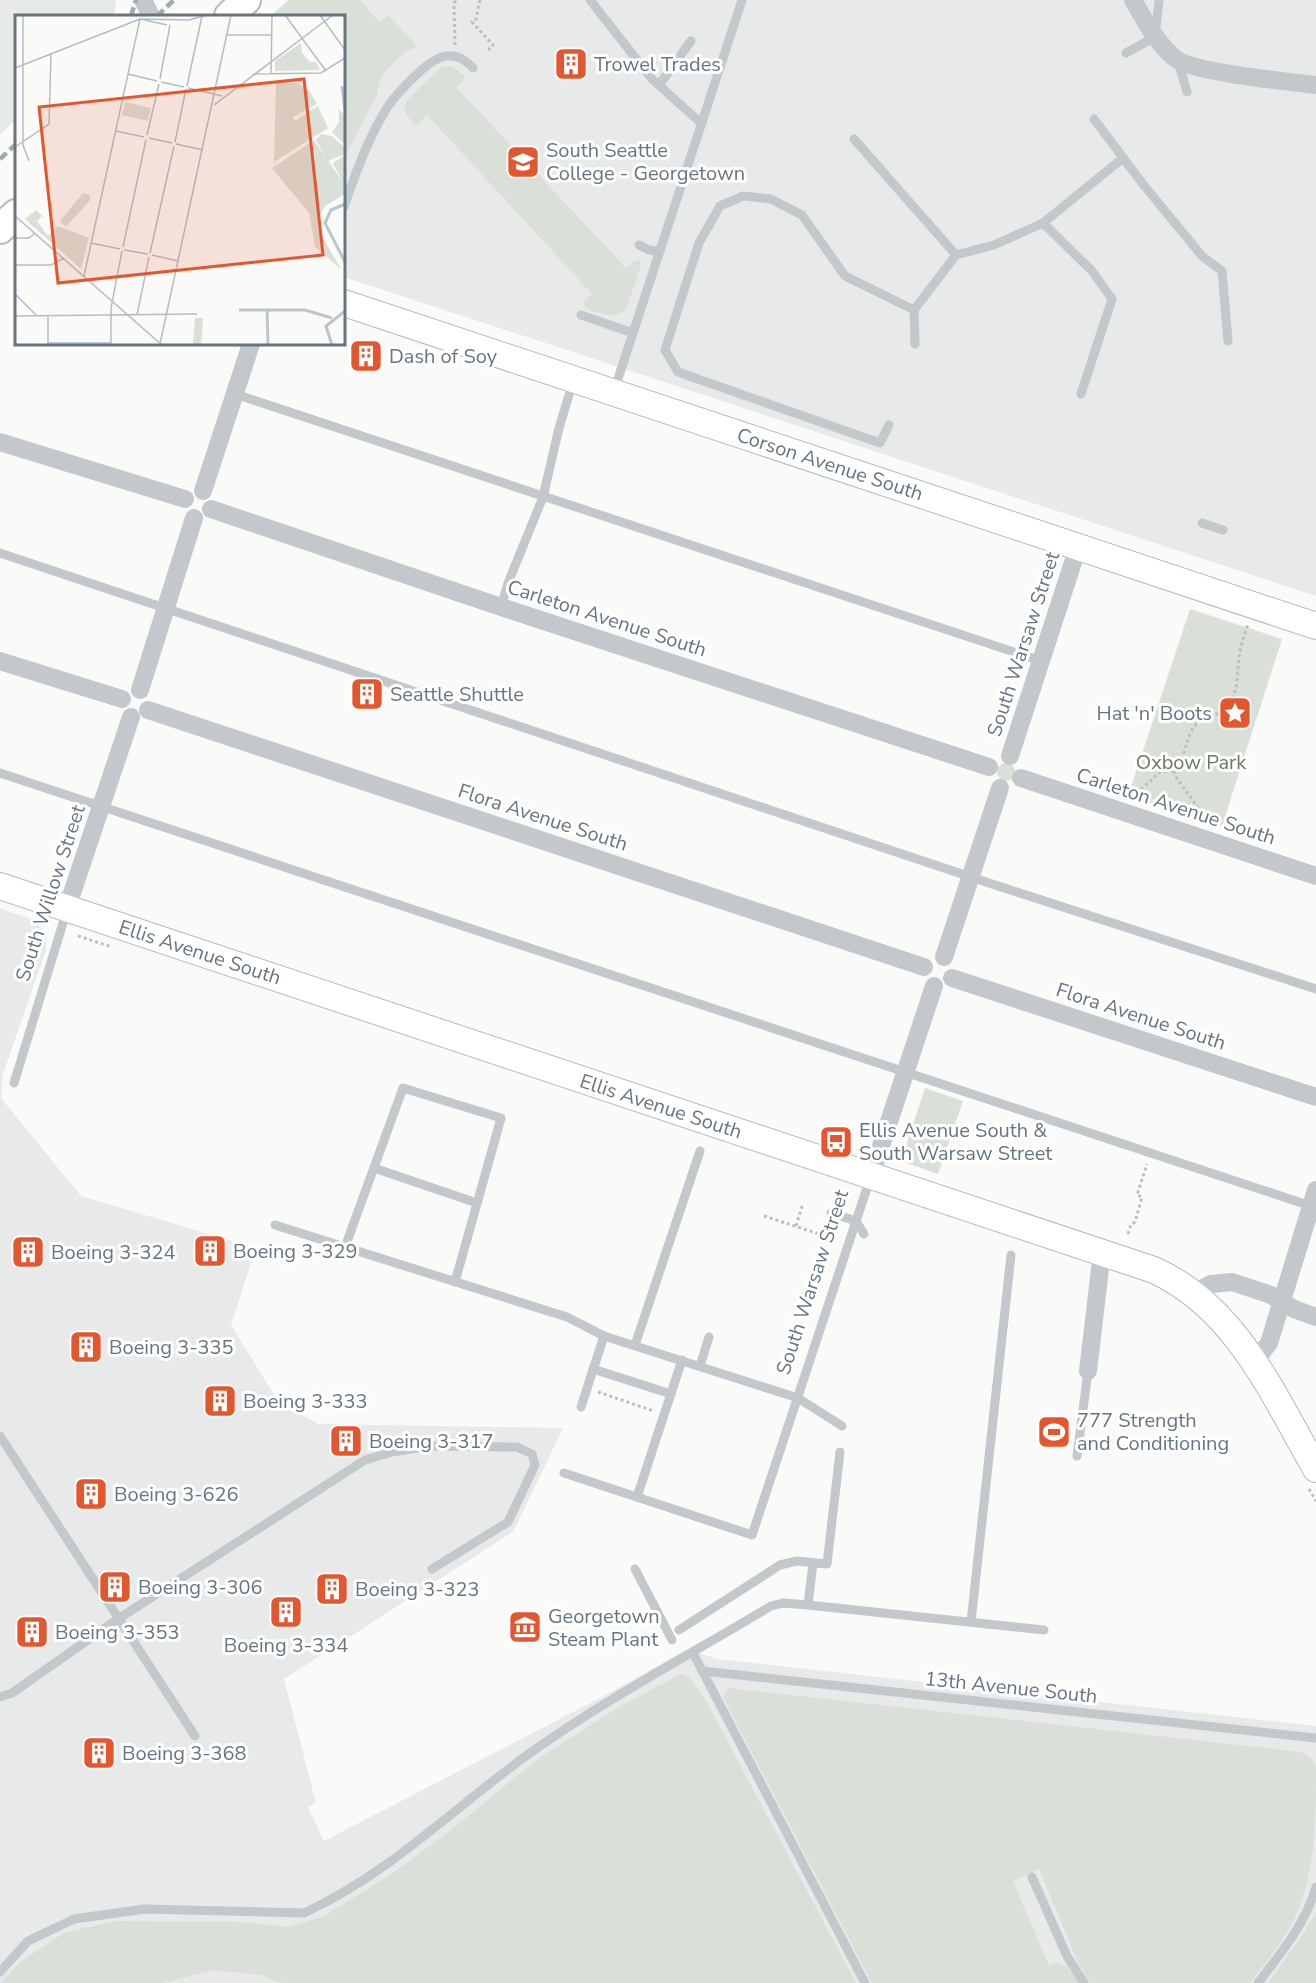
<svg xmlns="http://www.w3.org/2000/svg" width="1316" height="1983" font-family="'Nunito Sans',sans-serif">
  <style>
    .built { fill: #e8e9e9 }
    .green { fill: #dadfd7 }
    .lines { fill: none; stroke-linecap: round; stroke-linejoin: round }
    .secondary-casing { stroke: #b3babf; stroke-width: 28 }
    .primary-casing { stroke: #b5babe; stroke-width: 32 }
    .path { stroke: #bbbfc2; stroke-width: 3; stroke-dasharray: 3 3; stroke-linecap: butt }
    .lane { stroke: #c3c8cc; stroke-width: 9 }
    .street { stroke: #c3c8cc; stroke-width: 18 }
    .secondary { stroke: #fff; stroke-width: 26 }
    .primary { stroke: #fff; stroke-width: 28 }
    .rail { stroke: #a2aab0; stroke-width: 4.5; stroke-dasharray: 9 4.5; stroke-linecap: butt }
    .labels { text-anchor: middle; stroke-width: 6; stroke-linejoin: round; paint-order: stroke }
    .poi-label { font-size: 20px; fill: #657683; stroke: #fff; text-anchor: start }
    .street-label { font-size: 20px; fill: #657683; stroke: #fff }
    .park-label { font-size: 20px; fill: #687a64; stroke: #fff }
    .inset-river { fill: none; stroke: #bbc7cb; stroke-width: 3 }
    .inset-road { fill: none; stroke: #b5bdc2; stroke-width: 1.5 }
    .view { fill: #e4572e; fill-opacity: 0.15; stroke: #e4572e; stroke-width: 3 }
    .inset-edge { fill: none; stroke: #657683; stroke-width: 3 }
  </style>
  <rect width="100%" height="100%" fill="#fafaf8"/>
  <g class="built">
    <path d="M 0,0 L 116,0 L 114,16 L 16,16 L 16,119 L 0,135 Z"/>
    <path d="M 289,0 L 1316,0 L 1316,596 L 344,277 L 344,16 L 271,16 Z"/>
    <path d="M 0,908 L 30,919 L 46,932 L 46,950 L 3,1074 L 1,1098 L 81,1196 L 256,1248 L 231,1325 L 278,1401 L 318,1424 L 563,1428 L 514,1530 L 511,1533 L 284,1679 L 316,1803 L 308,1807 L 324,1841 L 600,1698 L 688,1649 L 717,1659 L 1316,1726 L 1316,1983 L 0,1983 Z"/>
  </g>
  <g class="green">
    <path d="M 289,0 L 360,0 L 379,22 L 388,15 L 417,46 C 402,54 388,65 380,81 C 378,87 378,93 375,99 C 364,120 352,140 344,162 L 344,16 L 271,16 Z"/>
    <path d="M 452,66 L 466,77 L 456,87 L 626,268 L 636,260 L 641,261 L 641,266 L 628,304 L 623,312 C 610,318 597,313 585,307 L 584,301 L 592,294 L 427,115 L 416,125 L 407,116 L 404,107 L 408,99 L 440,68 Z"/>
    <path d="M 1190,609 L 1282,639 L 1222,826 L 1128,796 Z"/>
    <circle cx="1006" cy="772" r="9"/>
    <path d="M 925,1088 L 963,1101 L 938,1174 L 901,1161 Z"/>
    <path d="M 681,1674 L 689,1677 L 707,1703 L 856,1983 L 282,1983 L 260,1975 L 214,1970 L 163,1983 L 1,1983 L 19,1963 L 64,1933 L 115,1921 L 240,1922 L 288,1927 L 324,1916 L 393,1873 L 451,1830 L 539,1758 L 621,1706 Z"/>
    <path d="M 728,1688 L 1302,1752 L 1312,1759 L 1316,1766 C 1316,1819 1316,1874 1293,1922 C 1282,1943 1264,1964 1250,1983 L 1090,1983 L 1077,1960 L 1039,1869 L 1013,1881 L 1049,1966 L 1057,1963 L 1067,1967 L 1080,1983 L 872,1983 L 723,1697 Z"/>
    <path d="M 1316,1912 L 1316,1983 L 1268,1983 L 1304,1933 Z"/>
  </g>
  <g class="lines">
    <defs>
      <g id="secondary">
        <path d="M 344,303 L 1316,626"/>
        <path d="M 0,886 L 1154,1270 C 1237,1308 1273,1395 1316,1469"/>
      </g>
      <g id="primary">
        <path d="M 229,16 L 246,0"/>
        <path d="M 0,229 L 16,214"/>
      </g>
    </defs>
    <use href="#secondary" class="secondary-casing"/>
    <use href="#primary" class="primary-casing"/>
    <g class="path">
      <path d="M 480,0 L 476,19 L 472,22 L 493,45 L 489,49 L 492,52"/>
      <path d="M 455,45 L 454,3 L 457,0"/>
      <path d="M 1174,771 L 1177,779 L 1205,817 L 1204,823"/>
      <path d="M 1134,799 L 1136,794 L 1160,772 L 1174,771 C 1186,759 1184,744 1192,730 C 1200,715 1220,718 1229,705 C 1239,691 1237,667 1240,651 C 1242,642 1245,633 1248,624"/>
      <path d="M 78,936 L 112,947"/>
      <path d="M 764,1216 L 819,1234"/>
      <path d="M 796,1226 L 803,1203"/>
      <path d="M 1128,1234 L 1131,1224 L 1135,1222 L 1142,1197 L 1137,1195 L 1147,1164"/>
      <path d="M 598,1392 L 654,1411"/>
      <path d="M 1309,1489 L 1316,1501"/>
    </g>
    <g class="lane">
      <path d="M 590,0 L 652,79 L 702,124"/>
      <path d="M 1126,53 L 1155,37 L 1159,0"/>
      <path d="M 1178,61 L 1187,92"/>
      <path d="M 659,85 L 691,41"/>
      <path d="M 1094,119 L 1142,183 L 1202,256 L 1222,271 L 1228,341"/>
      <path d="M 854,139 L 956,255 L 994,245 L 1043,223 L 1123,158"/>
      <path d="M 344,207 C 355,174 368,138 387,108 C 393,98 402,89 411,80 C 430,61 450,43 473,68"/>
      <path d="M 1043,223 L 1092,271 L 1112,299 L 1081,394"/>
      <path d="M 639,245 L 649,250 L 660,251"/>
      <path d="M 581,315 L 633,333"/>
      <path d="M 915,344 L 914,310 L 956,255"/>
      <path d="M 614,391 L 742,0"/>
      <path d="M 235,394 L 1041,661"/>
      <path d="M 889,425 L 880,443 L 678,372 L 665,350 L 699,243 L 720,206 L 743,196 L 771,199 L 802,215 L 845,276 L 914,310"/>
      <path d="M 1202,523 L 1223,530"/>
      <path d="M 0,553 L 989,883 L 1316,989"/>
      <path d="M 501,607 L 508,583 L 543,497 L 559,428 L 573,382"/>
      <path d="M 0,773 L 1314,1207"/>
      <path d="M 14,1083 L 67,910"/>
      <path d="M 374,1168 L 477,1203"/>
      <path d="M 831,1213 L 856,1221 L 864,1234"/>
      <path d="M 275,1225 L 567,1317 L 604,1336 L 798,1398 L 842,1426"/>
      <path d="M 345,1247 L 403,1088 L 501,1118 L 455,1282"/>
      <path d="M 635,1345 L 700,1151"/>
      <path d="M 700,1366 L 709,1337"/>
      <path d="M 593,1369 L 671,1394"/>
      <path d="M 581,1407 L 604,1336"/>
      <path d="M 0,1436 L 195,1736"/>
      <path d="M 1077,1456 L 1088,1371"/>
      <path d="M 564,1473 L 752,1535 L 871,1176"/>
      <path d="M 637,1497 L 682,1360"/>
      <path d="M 635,1569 L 672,1640"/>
      <path d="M 808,1605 L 813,1563"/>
      <path d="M 971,1622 L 1011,1255"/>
      <path d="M 679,1630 L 780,1565 L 797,1561 L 827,1564 L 840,1452"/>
      <path d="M 693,1653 L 865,1983"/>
      <path d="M 702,1671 L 1316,1738"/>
      <path d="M 0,1697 L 12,1693 L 118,1619 L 365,1460 L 392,1452 L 429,1446 L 517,1447 L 532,1454 L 535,1465 L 508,1522 L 432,1569"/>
      <path d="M 1032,1877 L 1067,1956 L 1084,1983"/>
      <path d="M 0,1972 L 28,1941 L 74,1919 L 145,1909 L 304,1913 C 389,1874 455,1807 530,1753 C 606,1699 691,1654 771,1606 L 783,1603 L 808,1605 L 1044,1630"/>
      <path d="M 1258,1983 C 1281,1953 1306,1923 1316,1887"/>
    </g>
    <g class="street">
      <path d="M 143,0 L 151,16"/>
      <path d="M 1133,0 C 1145,21 1157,44 1176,59 C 1192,72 1291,82 1316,85"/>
      <path d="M 0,442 L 185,499"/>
      <path d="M 203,491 L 251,344"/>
      <path d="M 211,509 L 501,607 L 989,767"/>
      <path d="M 0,661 L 122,699"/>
      <path d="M 140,690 L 194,518"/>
      <path d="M 148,710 L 924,967"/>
      <path d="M 1010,756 L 1078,547"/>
      <path d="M 1021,778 L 1316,876"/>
      <path d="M 67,908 L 131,717"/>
      <path d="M 944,957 L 1000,788"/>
      <path d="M 952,978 L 1316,1097"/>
      <path d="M 871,1176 L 934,986"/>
      <path d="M 1194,1293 L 1211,1284 L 1232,1282 L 1271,1295 L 1294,1309 L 1316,1317"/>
      <path d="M 1254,1362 L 1269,1343 L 1316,1190"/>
      <path d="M 1088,1371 L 1102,1252"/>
    </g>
    <use href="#secondary" class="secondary"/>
    <use href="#primary" class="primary"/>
    <g class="rail">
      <path d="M 131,16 L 136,0"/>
      <path d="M 157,16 L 174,0"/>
      <path d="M 0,159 L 16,144"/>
    </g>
  </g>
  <defs>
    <symbol id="building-square" viewBox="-11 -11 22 22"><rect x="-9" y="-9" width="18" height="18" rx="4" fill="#e4572e" stroke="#fff"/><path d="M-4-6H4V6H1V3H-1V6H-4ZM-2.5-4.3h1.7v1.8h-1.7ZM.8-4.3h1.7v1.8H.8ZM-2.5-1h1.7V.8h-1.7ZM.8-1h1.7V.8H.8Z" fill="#fff"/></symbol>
    <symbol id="university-square" viewBox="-11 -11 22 22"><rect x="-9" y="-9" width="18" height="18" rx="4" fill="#e4572e" stroke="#fff"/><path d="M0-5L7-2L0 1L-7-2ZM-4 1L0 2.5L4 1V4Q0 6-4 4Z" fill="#fff"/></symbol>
    <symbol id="sight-square" viewBox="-11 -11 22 22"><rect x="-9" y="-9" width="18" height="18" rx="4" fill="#e4572e" stroke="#fff"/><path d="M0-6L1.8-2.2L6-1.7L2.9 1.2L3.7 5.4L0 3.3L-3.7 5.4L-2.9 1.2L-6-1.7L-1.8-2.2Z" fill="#fff"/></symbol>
    <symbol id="bus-square" viewBox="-11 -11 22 22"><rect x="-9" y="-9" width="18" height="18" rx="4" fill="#e4572e" stroke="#fff"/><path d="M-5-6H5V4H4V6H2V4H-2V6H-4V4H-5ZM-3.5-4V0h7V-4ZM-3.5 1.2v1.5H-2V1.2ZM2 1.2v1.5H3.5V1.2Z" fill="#fff"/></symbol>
    <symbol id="stadium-square" viewBox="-11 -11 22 22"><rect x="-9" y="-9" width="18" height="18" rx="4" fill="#e4572e" stroke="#fff"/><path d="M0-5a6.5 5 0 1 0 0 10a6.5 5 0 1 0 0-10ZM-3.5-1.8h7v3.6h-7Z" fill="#fff"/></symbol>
    <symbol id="museum-square" viewBox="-11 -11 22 22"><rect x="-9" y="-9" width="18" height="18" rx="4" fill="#e4572e" stroke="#fff"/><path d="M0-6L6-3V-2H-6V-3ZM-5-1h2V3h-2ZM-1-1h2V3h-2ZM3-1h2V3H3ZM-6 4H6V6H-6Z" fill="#fff"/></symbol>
  </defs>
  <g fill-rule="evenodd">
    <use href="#building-square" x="552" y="45" width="38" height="38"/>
    <use href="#university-square" x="504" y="143" width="38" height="38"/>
    <use href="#building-square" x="347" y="337" width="38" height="38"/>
    <use href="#building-square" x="348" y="675" width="38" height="38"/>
    <use href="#sight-square" x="1216" y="694" width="38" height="38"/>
    <use href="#bus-square" x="817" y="1123" width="38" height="38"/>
    <use href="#building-square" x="191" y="1232" width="38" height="38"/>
    <use href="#building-square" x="9" y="1233" width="38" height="38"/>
    <use href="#building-square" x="67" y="1328" width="38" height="38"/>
    <use href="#building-square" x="201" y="1382" width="38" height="38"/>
    <use href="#stadium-square" x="1035" y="1413" width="38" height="38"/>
    <use href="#building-square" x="327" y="1422" width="38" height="38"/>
    <use href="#building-square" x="72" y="1475" width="38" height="38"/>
    <use href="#building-square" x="96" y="1568" width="38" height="38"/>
    <use href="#building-square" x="313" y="1570" width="38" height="38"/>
    <use href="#building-square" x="267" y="1593" width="38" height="38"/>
    <use href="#museum-square" x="506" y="1608" width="38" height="38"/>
    <use href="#building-square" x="13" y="1613" width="38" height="38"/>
    <use href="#building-square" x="80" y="1734" width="38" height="38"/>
  </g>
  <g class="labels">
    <g class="poi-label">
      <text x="594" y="71">Trowel Trades</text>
      <text x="546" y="157">South Seattle<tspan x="546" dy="23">College - Georgetown</tspan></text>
      <text x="389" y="363">Dash of Soy</text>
      <text x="390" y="701">Seattle Shuttle</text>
      <text x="1212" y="720" text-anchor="end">Hat 'n' Boots</text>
      <text x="859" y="1137">Ellis Avenue South &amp;<tspan x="859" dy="23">South Warsaw Street</tspan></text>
      <text x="233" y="1258">Boeing 3-329</text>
      <text x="51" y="1259">Boeing 3-324</text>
      <text x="109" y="1354">Boeing 3-335</text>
      <text x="243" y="1408">Boeing 3-333</text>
      <text x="1077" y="1427">777 Strength<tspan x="1077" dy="23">and Conditioning</tspan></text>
      <text x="369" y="1448">Boeing 3-317</text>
      <text x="114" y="1501">Boeing 3-626</text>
      <text x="138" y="1594">Boeing 3-306</text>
      <text x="355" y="1596">Boeing 3-323</text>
      <text x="548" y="1623">Georgetown<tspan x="548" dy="23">Steam Plant</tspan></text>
      <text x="55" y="1639">Boeing 3-353</text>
      <text x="286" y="1652" text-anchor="middle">Boeing 3-334</text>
      <text x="122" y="1760">Boeing 3-368</text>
    </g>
    <g class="street-label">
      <text transform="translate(830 464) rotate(18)" y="7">Corson Avenue South</text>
      <text transform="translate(607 618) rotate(18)" y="7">Carleton Avenue South</text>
      <text transform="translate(1023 644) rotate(-72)" y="7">South Warsaw Street</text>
      <text transform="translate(1176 806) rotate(18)" y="7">Carleton Avenue South</text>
      <text transform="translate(543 817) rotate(18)" y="7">Flora Avenue South</text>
      <text transform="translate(50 893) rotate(-72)" y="7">South Willow Street</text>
      <text transform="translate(200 952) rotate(18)" y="7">Ellis Avenue South</text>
      <text transform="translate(1141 1016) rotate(18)" y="7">Flora Avenue South</text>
      <text transform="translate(661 1106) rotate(18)" y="7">Ellis Avenue South</text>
      <text transform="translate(812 1282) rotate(-72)" y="7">South Warsaw Street</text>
      <text transform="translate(1011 1687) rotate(6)" y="7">13th Avenue South</text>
    </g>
    <g class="park-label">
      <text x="1191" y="769">Oxbow Park</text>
    </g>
  </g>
  <g transform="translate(15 15)">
    <rect width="330" height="330" fill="#fafaf8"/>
    <path d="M 286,28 L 287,38 L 295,47 L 301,47 L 305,55 L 260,56 L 260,46 ZM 261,66 L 282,68 L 294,75 L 302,89 L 278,102 L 280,106 L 303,91 L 313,113 L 259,147 ZM 110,87 L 136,93 L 133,106 L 107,100 ZM 324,95 L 330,100 L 330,130 L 317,117 L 324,107 ZM 306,119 L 317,121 L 330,133 L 330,139 L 313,146 L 301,125 ZM 299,125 L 327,166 L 318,148 L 330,140 L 330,179 L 310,191 L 303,205 L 305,218 L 326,254 L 300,232 L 294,198 L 257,153 ZM 68,178 L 75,180 L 75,185 L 51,212 L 45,206 ZM 21,195 L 32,205 L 27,201 L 22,206 L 33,221 L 43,211 L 74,223 L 66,254 L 10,204 ZM 180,303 L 188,303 L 186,330 L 178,330 Z" fill="#dadfd7"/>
    <path class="inset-river" d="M 327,71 L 330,95M 330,189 L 316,195 L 310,208 L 330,247M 224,295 L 290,295 L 317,303M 252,295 L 253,330M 317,330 L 311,311 L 330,296"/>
    <path class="inset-road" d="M 8,0 L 8,130 L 14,146M 270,0 L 311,56M 305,0 L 330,35M 125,4 L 152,10M 174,5 L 192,0M 212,20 L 257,20M 0,53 L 125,4M 113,59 L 142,66M 238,59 L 306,58 L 330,43M 256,59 L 257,0M 145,64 L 155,10M 146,67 L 169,72M 172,71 L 187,1M 173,73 L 207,81M 199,90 L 318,0M 101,116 L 129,122M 132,120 L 144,69M 134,123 L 157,128M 160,127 L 171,74M 161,129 L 188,135M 0,132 L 34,109 L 36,39M 0,201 L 147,330M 0,223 L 14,223 L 20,218M 76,228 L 105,234M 108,232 L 131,125M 109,235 L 133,239M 135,238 L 159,131M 137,240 L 163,246M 0,250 L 36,250 L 49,243M 69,261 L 125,4 L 174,5M 0,279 L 22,301M 122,300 L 134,242M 0,301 L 182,299M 33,302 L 33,328 L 96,328M 145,329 L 216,0M 96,330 L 96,293 L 107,236"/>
    <path class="view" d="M 289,64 L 308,240 L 43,268 L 24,92 Z"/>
    <rect width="330" height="330" class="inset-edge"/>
  </g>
</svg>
